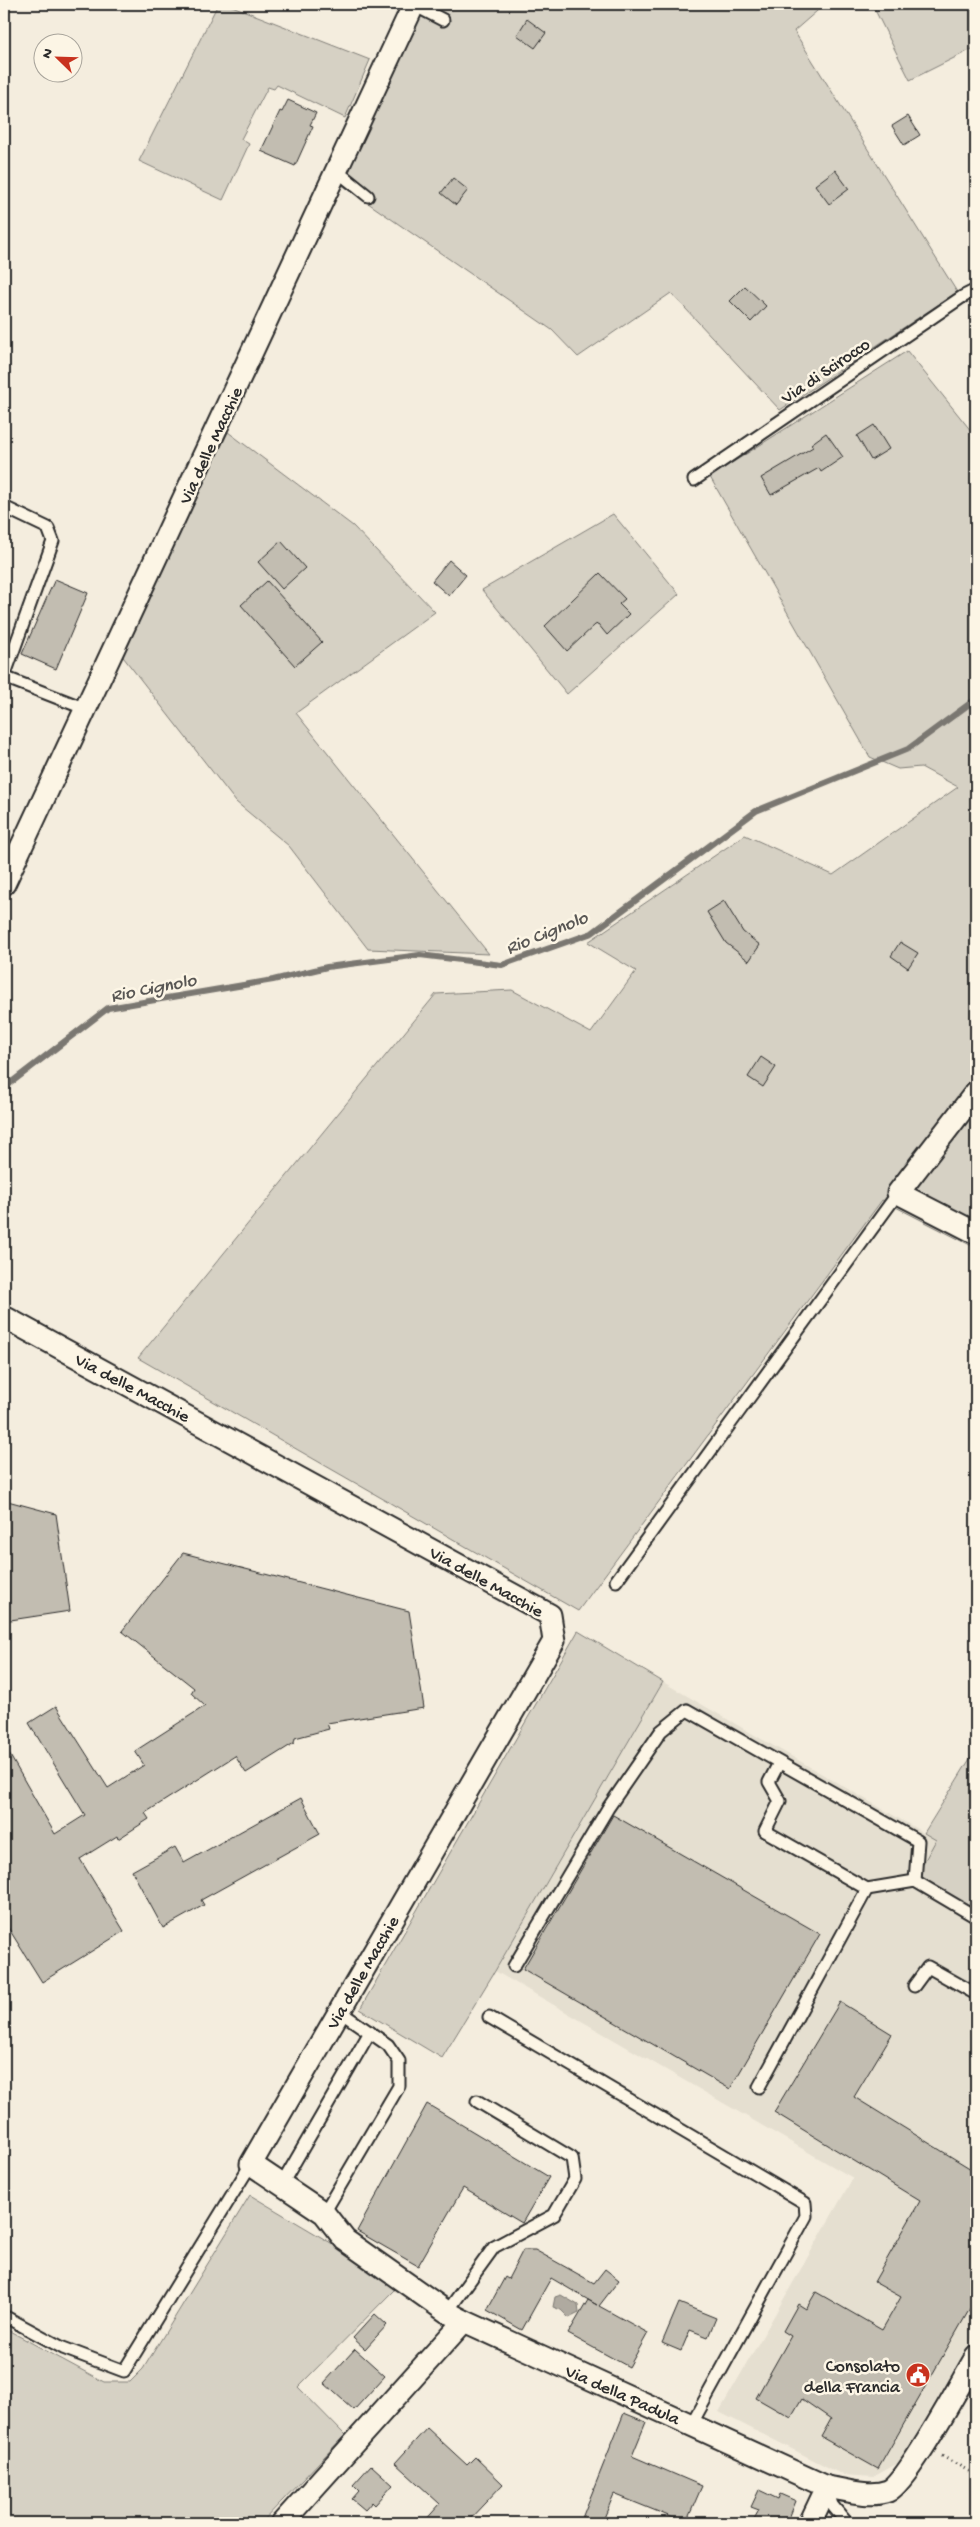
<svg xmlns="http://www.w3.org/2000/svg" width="980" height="2527" font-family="'Gochi Hand',sans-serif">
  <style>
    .built { fill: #e5dfd0 }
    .green { fill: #d6d1c4; stroke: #807e78 }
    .water { fill: #afaaa0; stroke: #7a7771 }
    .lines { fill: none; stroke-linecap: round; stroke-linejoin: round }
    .stream { stroke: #7a7771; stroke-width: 6 }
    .building { fill: #c2bdb1; stroke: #2b2b2b }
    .lane-casing { stroke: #2b2b2b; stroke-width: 15 }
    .street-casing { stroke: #2b2b2b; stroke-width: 25 }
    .path { stroke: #2b2b2b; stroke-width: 3; stroke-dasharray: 1 4; stroke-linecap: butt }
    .lane { stroke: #fcf5e5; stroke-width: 11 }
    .street { stroke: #fcf5e5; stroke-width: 21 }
    .labels { text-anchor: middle; stroke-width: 5; stroke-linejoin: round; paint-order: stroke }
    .street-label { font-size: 18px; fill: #2b2b2b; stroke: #fcf5e5 }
    .poi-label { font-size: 18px; fill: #2b2b2b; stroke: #fcf5e5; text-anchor: end }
    .water-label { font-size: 19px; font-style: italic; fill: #595754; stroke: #fcf5e5 }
  </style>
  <rect width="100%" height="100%" fill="#f4edde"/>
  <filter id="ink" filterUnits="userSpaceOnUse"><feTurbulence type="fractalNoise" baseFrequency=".02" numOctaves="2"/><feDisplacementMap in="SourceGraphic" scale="10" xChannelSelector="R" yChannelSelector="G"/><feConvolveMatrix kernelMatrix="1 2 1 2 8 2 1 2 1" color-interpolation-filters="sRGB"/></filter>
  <g filter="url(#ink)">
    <path class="built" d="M 663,1682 L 936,1840 L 976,1919 L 976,2332 L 900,2462 L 873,2477 L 843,2475 L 719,2412 L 853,2178 L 495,1971 Z"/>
    <g class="green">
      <path d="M 218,4 L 227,4 L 370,60 L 345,118 L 277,85 L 274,89 L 268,87 L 241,139 L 249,144 L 223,200 L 139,161 Z"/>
      <path d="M 426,4 L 825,4 L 794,31 L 957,292 L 780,410 L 671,293 L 578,357 L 552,330 L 342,185 Z"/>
      <path d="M 872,4 L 976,4 L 976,47 L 910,80 Z"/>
      <path d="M 907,351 L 976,437 L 976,1248 L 882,1200 L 578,1611 L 138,1358 L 436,994 L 512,990 L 591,1033 L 636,971 L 588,942 L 745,835 L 833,875 L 958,787 L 921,767 L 898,769 L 870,757 L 710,477 Z"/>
      <path d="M 228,432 L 353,526 L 435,612 L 296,713 L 489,954 L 368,949 L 289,846 L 236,802 L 120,653 Z"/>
      <path d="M 613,514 L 679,594 L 567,694 L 482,590 Z"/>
      <path d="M 578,1631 L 663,1682 L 495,1971 L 442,2058 L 360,2009 Z"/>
      <path d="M 976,1749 L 976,1919 L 913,1882 L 936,1840 L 924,1833 Z"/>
      <path d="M 250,2195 L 331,2243 L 395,2289 L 298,2387 L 345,2435 L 261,2523 L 4,2523 L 4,2328 L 104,2382 L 130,2382 L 143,2369 Z"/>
    </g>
    <path class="water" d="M 561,2295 L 578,2305 L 579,2313 L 569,2318 L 561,2310 L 553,2307 L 555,2297 Z"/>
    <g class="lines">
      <path class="stream" d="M 4,1088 L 108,1008 L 273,980 L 327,967 L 420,955 L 502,965 L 592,933 L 756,811 L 908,749 L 976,699"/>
    </g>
    <g class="building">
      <path d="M 527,19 L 546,33 L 535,48 L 517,35 Z"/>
      <path d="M 288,100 L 316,113 L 310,125 L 313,126 L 295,166 L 261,151 L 280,111 L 282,112 Z"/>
      <path d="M 908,116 L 920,135 L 904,145 L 892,126 Z"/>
      <path d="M 835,170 L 849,189 L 829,204 L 815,185 Z"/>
      <path d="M 453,178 L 468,190 L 456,205 L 441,193 Z"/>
      <path d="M 745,286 L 766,306 L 751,322 L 730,301 Z"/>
      <path d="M 874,425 L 889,449 L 871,460 L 857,436 Z"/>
      <path d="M 826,433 L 843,457 L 821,472 L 819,468 L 771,495 L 761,478 L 813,447 L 811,444 Z"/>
      <path d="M 281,541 L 305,568 L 282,589 L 258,562 Z"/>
      <path d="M 449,560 L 466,575 L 449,596 L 432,581 Z"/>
      <path d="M 600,573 L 625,599 L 619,604 L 629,614 L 607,635 L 598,624 L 595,625 L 567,651 L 545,626 Z"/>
      <path d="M 55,579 L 88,593 L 56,669 L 22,654 Z"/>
      <path d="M 267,581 L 322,642 L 295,666 L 241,605 Z"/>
      <path d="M 724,901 L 743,932 L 760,945 L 749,961 L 726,943 L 707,912 Z"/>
      <path d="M 900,942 L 918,953 L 908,968 L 891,956 Z"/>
      <path d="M 761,1057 L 776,1067 L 763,1087 L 748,1077 Z"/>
      <path d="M 4,1500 L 56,1514 L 70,1611 L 4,1621 Z"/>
      <path d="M 183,1553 L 409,1611 L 424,1708 L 327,1723 L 329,1729 L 295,1738 L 294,1743 L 246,1773 L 235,1756 L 145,1813 L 149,1819 L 118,1839 L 117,1836 L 80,1859 L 124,1931 L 42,1982 L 4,1921 L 4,1745 L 55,1834 L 85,1815 L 29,1723 L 56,1706 L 108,1788 L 144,1765 L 135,1751 L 205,1706 L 191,1693 L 194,1688 L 122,1631 Z"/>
      <path d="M 301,1798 L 320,1834 L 201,1900 L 204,1905 L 163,1928 L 132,1871 L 175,1847 L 184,1863 Z"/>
      <path d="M 613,1815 L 820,1934 L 730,2089 L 523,1969 Z"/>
      <path d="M 840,2002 L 892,2034 L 854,2097 L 976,2172 L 976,2298 L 878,2469 L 821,2437 L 831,2419 L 802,2399 L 791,2418 L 756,2398 L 791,2336 L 783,2331 L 798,2304 L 806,2309 L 816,2292 L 882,2330 L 901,2297 L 874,2282 L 920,2201 L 774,2112 Z"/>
      <path d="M 427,2104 L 549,2177 L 522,2223 L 463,2188 L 418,2266 L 357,2231 Z"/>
      <path d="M 523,2250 L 535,2250 L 594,2283 L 605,2269 L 619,2280 L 599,2306 L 648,2333 L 629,2367 L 568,2334 L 588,2300 L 597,2305 L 551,2278 L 522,2330 L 487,2310 L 505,2277 L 508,2279 Z"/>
      <path d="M 679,2303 L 716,2318 L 708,2337 L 690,2330 L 681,2351 L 662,2343 Z"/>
      <path d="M 375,2314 L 387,2325 L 365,2349 L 353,2338 Z"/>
      <path d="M 355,2349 L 385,2376 L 354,2410 L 324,2383 Z"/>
      <path d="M 624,2413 L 646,2422 L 632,2456 L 702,2486 L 686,2523 L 614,2494 L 602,2523 L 580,2523 Z"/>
      <path d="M 427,2428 L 467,2465 L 475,2457 L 503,2484 L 466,2523 L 423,2523 L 440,2504 L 395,2463 Z"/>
      <path d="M 371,2465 L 393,2485 L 375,2505 L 372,2502 L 365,2510 L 352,2499 L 359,2491 L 353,2485 Z"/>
      <path d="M 759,2490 L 778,2499 L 780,2494 L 796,2501 L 787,2523 L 764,2523 L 754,2519 L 759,2510 L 751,2507 Z"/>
    </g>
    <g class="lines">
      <defs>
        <g id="lane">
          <path d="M 414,5 L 443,20"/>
          <path d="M 337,171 L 368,196"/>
          <path d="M 694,480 L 962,297 L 976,290"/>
          <path d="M 4,507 L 48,528 L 53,541 L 4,677"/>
          <path d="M 4,677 L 86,709"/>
          <path d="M 616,1581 L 898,1193 L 894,1191"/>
          <path d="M 779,1763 L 769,1782 L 780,1801 L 765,1831 L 867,1889 L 915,1881 L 976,1917"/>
          <path d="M 514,1966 L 608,1808 L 661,1731 L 687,1710 L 918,1841 L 915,1881"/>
          <path d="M 914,1986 L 928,1967 L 976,1994"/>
          <path d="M 489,2017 L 805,2203 L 806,2216 L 691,2425"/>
          <path d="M 759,2087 L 867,1889"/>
          <path d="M 282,2184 L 370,2032"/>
          <path d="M 324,2213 L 399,2086 L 399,2061 L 388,2045 L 339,2011"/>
          <path d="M 447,2312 L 494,2247 L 554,2215 L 575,2179 L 572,2158 L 477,2101"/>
          <path d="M 4,2316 L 63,2348 L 124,2371 L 251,2164"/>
          <path d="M 827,2489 L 832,2505 L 847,2523"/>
        </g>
        <g id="street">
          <path d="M 4,884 L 414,4"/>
          <path d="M 976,1092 L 898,1193 L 976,1233"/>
          <path d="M 4,1317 L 550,1615 L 554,1641 L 251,2164 L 324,2213 L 345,2240 L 447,2312 L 464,2321"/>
          <path d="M 282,2523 L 464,2321 L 827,2487 C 845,2490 870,2498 888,2491 C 908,2482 962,2380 976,2357"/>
          <path d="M 810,2523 L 827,2487"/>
        </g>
      </defs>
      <use href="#lane" class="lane-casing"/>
      <use href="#street" class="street-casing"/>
      <path class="path" d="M 942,2456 L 976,2475"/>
      <use href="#lane" class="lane"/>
      <use href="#street" class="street"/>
    </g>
  </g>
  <defs>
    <symbol id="civic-disc" viewBox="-11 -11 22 22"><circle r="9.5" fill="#c8321e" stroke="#fcf5e5"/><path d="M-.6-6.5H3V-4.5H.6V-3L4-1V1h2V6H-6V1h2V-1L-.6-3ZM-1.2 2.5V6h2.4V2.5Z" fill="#fff"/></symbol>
  </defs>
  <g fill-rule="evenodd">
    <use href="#civic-disc" x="904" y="2361" width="28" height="28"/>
  </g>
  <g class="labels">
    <g class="street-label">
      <text transform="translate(825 370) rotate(-34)" y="6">Via di Scirocco</text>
      <text transform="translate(210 445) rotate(-65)" y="6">Via delle Macchie</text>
      <text transform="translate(133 1387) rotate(28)" y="6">Via delle Macchie</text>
      <text transform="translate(487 1581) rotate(29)" y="6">Via delle Macchie</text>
      <text transform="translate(362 1972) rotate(-60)" y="6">Via delle Macchie</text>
      <text transform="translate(623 2394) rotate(24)" y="6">Via della Padula</text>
    </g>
    <g class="poi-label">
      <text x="900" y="2371">Consolato<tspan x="900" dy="21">della Francia</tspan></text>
    </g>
    <g class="water-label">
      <text transform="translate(546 931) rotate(-22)" y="7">Rio Cignolo</text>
      <text transform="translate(153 986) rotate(-11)" y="7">Rio Cignolo</text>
    </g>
  </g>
  <rect width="980" height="2527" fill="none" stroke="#fcf5e5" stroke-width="20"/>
  <rect x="10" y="10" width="960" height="2507" fill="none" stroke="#2b2b2b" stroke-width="2" filter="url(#ink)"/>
  <g transform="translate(58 58) rotate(293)"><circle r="24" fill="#fcf5e5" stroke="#a8a49b"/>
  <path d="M0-4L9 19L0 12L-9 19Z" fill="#c8321e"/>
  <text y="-8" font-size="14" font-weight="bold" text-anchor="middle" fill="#2b2b2b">N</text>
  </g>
</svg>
